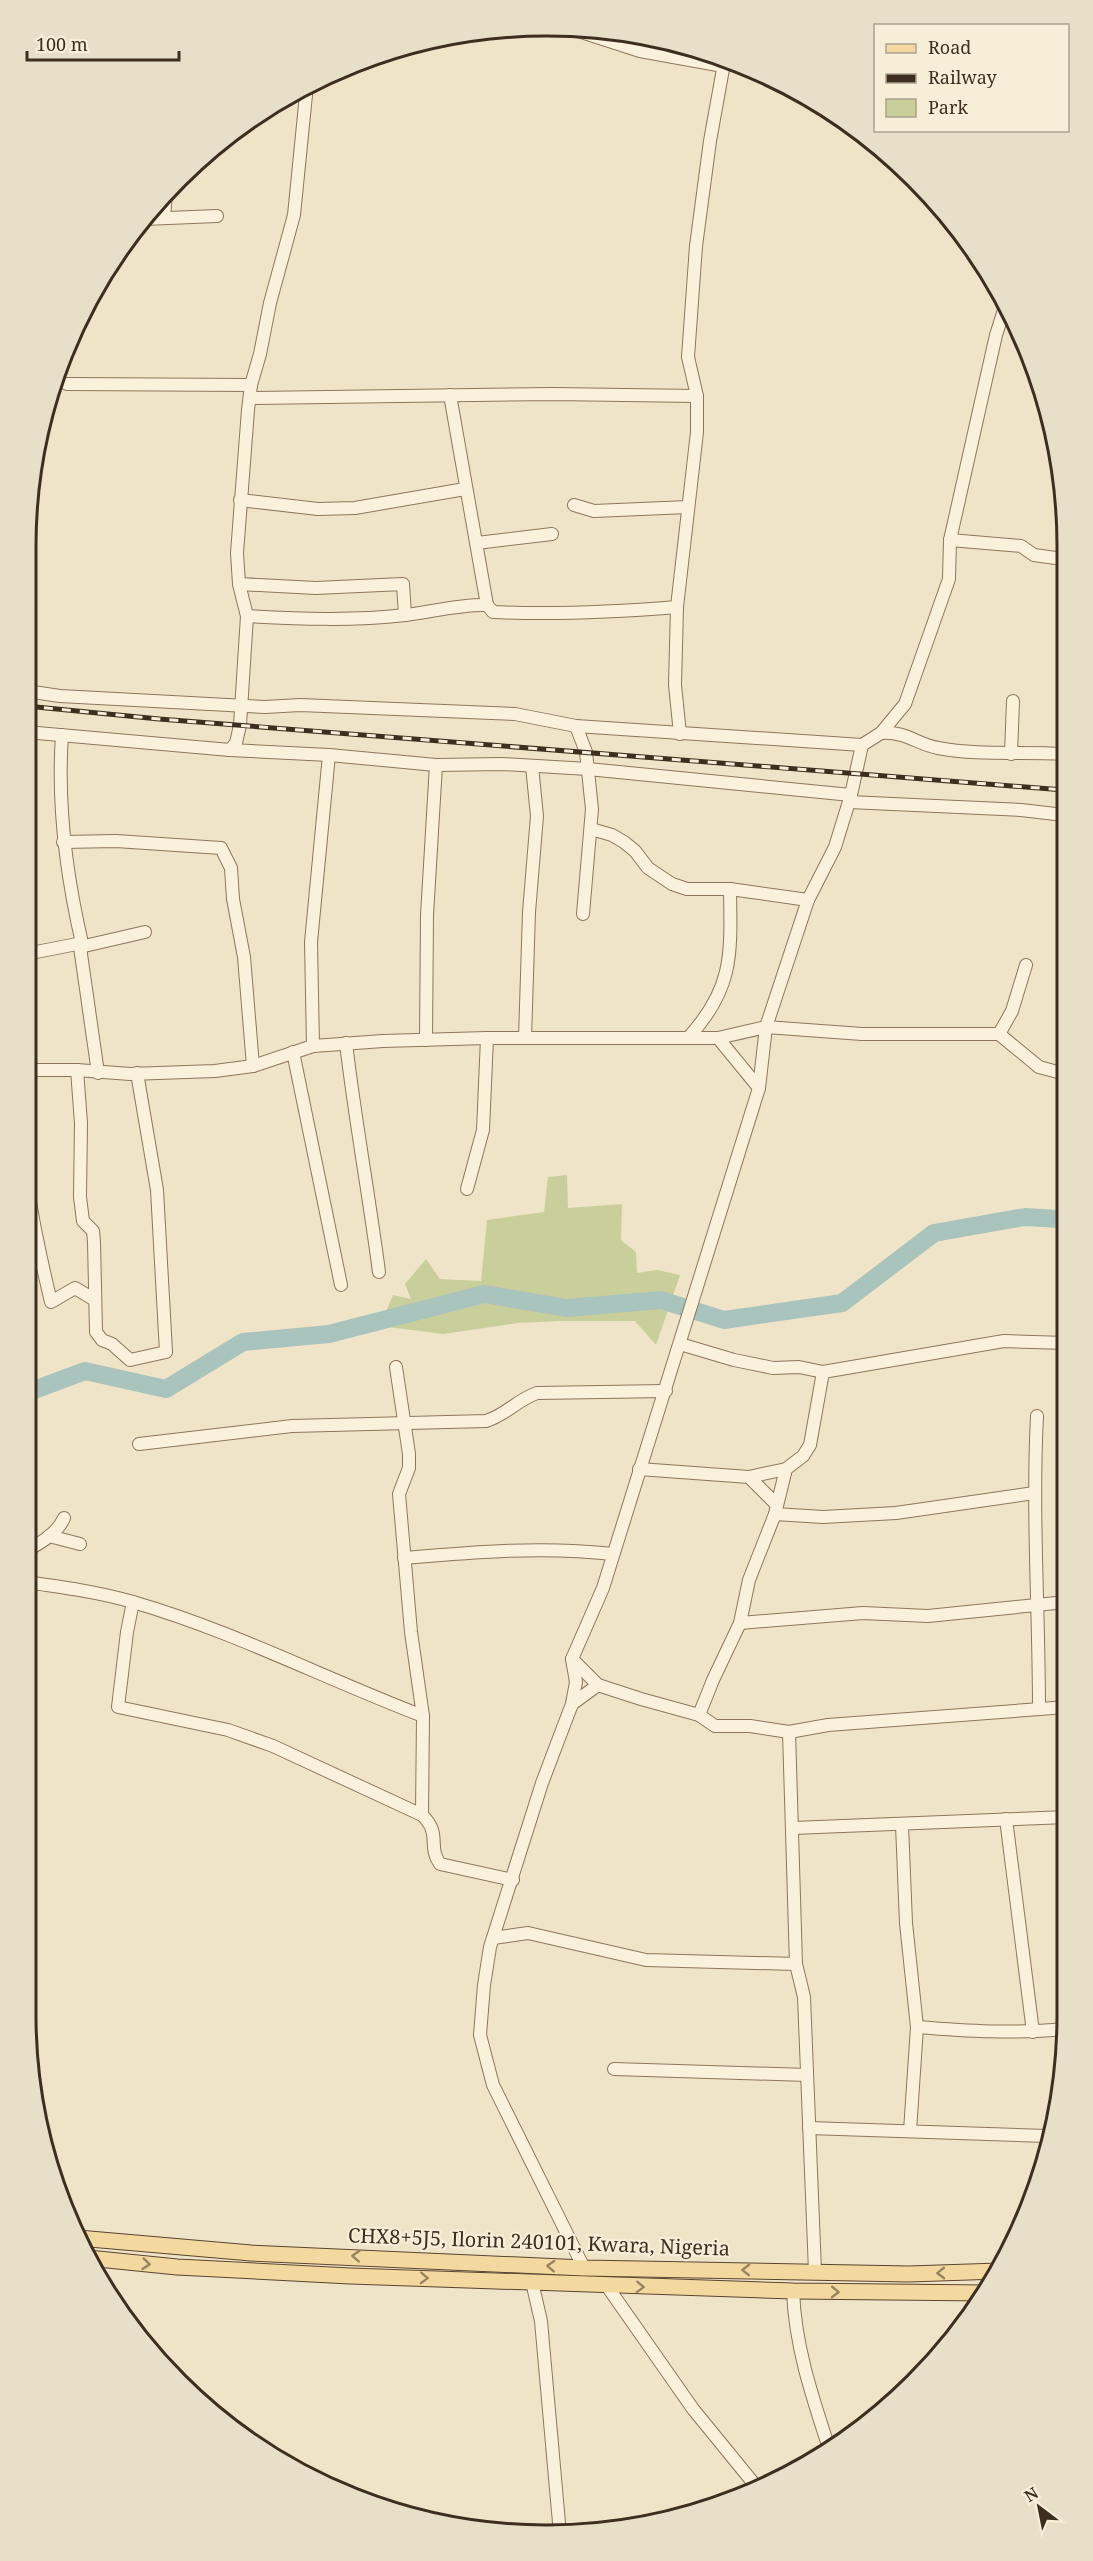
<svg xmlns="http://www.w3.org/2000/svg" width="1093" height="2561" font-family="'Noto Serif',serif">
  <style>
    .green { fill: #c9cf9b }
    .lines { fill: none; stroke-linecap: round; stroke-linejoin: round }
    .river { stroke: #a9c4bc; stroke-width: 18 }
    .minor-casing { stroke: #8d765c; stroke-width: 14 }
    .major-casing { stroke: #5b4430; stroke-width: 17 }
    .minor { stroke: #faf1dc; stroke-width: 12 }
    .major { stroke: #f3d9a0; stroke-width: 15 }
    .rail-casing { stroke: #3d2e20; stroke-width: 5 }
    .rail { stroke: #f7eed8; stroke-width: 3; stroke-dasharray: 9; stroke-linecap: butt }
    .oneway { stroke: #988460 }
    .labels { text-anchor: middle; stroke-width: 4.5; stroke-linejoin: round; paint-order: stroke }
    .street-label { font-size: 20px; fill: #3d2e20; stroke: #f7eed8 }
    .rim { fill: none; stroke: #3d2e20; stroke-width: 3 }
  </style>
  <rect width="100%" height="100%" fill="#f0e4c8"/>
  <path class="green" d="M 567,1175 L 568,1208 L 622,1204 L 621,1240 L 636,1252 L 637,1273 L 657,1270 L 680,1275 L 656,1345 L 635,1321 L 559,1321 L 518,1323 L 443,1334 L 380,1326 L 393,1295 L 411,1299 L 405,1284 L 426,1259 L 440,1279 L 481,1281 L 487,1220 L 544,1212 L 548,1177 Z"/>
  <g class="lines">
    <path class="river" d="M 26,1393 L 85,1371 L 166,1389 L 243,1342 L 329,1334 L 484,1294 L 567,1308 L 661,1300 L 724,1320 L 842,1303 L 934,1233 L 1025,1217 L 1060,1219 L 1065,1221"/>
    <defs>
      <g id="minor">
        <path d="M 569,28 L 640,51 L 723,66"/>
        <path d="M 164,218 L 166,193"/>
        <path d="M 144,219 L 217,216"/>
        <path d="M 67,384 L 251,385"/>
        <path d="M 450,395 L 487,605"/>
        <path d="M 250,398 L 553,394 L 697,396"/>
        <path d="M 240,500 L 318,509 L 355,508 L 465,489"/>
        <path d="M 574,505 L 594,511 L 688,507"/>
        <path d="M 950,540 L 1021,546 L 1034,555 L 1063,559"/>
        <path d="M 477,543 L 552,534"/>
        <path d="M 239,584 L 316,588 L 403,584 L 405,615"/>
        <path d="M 247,616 C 299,619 353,621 405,615 C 432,612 459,604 487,605 L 493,612 C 555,615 615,612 677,607"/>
        <path d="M 26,691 L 60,696 L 265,707 L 300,705 L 515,714 L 576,726 L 862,745"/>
        <path d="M 576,726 L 586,752 L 592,809 L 583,914"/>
        <path d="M 26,732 L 230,750 L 236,743 L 240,725 L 247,616 L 239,584 L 237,553 L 248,410 L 251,385 L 260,354 L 270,303 L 294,215 L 307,85"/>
        <path d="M 881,733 C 906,731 916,744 938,748 C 980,756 1022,751 1064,754"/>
        <path d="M 680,734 L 675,685 L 677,607 L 697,432 L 697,396 L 688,357 L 696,246 L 710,141 L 725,58"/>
        <path d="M 62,735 C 57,806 66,874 82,943 L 80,947 L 98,1073"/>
        <path d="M 230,750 L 329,755 L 436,765 L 502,764 L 588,769 L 851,795"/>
        <path d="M 1011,754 L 1013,701"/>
        <path d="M 849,802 L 1021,810 L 1064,815"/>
        <path d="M 591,829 L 612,835 L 624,842 L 635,851 L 648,868 L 672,884 L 687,889 L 730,889 L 808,900"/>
        <path d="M 63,842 L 116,841 L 221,848 L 231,868 L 233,899 L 244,957 L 253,1066"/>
        <path d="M 80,947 L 145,932"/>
        <path d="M 26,954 L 82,943"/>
        <path d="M 999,1034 L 1012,1011 L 1026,965"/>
        <path d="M 525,1038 L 529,912 L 537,816 L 532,766"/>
        <path d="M 688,1038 C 734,988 731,954 730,889"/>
        <path d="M 718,1038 L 759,1088"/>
        <path d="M 426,1040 L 427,915 L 436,765"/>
        <path d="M 346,1043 C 355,1120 369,1195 379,1272"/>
        <path d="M 313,1046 L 311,942 L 329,755"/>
        <path d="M 293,1052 L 341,1285"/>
        <path d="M 26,1070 L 77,1070 L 130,1074 L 215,1071 L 253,1066 L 313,1046 L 383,1041 L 487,1038 L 718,1038 L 766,1027 L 862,1034 L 999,1034 L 1039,1067 L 1065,1074"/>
        <path d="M 77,1070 L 81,1123 L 80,1197 L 83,1221 L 93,1231 L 94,1242 L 96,1332 L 102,1340 L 112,1344 L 130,1360 L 166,1352 L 157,1190 L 137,1073"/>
        <path d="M 26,1174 C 31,1217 41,1260 51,1302 L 75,1288 L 95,1300"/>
        <path d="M 467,1189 L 483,1130 L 487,1038"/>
        <path d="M 680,1344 L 734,1360 L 773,1368 L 799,1367 L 823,1372 L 1004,1341 L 1066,1343"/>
        <path d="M 396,1367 L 409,1454 L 409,1468 L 399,1494 L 411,1632 L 423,1716 L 422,1815"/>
        <path d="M 1037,1416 C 1032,1514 1039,1611 1039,1709"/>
        <path d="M 139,1444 L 292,1426 L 486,1421 C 506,1415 517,1400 537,1393 L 666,1391"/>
        <path d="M 639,1469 L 749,1477 L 777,1505"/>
        <path d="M 749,1477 L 786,1469"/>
        <path d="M 775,1514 L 823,1517 L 896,1513 L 1034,1493"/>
        <path d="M 49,1536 L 80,1544"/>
        <path d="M 26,1551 C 40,1543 57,1534 64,1518"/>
        <path d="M 404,1558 C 474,1552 543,1546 613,1554"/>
        <path d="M 26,1582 C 62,1587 98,1592 133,1602 C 233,1631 326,1679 423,1716"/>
        <path d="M 133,1602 L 127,1632 L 118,1707 L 228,1730 L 273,1746 L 422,1815 C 442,1834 427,1846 440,1864 L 513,1880"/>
        <path d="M 740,1623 L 863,1613 L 928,1616 L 1066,1602"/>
        <path d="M 572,1659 L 598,1685 L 641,1699 L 699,1715 L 715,1726 L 750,1726 L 789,1732 L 828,1725 L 1067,1707"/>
        <path d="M 572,1704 L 598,1685"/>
        <path d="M 699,1715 L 713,1680 L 740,1623 L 749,1580 L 775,1514 L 786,1469 L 803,1456 L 810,1445 L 823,1372"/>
        <path d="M 789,1732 L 796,1964 L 804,1997 L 815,2271"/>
        <path d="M 1006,1819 L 1033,2032"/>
        <path d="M 902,1825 L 906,1923 L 917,2027 L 910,2131"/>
        <path d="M 793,1828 L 1067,1817"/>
        <path d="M 493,1938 L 528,1933 L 646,1960 L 796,1964"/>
        <path d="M 917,2027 C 967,2031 1015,2034 1065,2029"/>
        <path d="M 614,2069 L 807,2075"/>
        <path d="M 809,2128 L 1047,2136"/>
        <path d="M 584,2268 L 493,2085 L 480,2035 L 484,1985 L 490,1947 L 542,1783 L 572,1704 L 576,1682 L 572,1659 L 603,1588 L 759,1088 L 766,1027 L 808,900 L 835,847 L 851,795 L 862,745 L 881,733 L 905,704 L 949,579 L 950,540 L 996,335 L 1005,307"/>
        <path d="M 532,2282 L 541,2321 L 560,2534"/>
        <path d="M 607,2286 L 693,2409 L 755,2485"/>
        <path d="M 793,2291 C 795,2346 812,2396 829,2448"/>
      </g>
      <g id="major">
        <path d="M 78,2238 L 251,2253 L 584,2268 L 909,2274 L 999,2271"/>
        <path d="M 88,2258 L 177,2267 L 350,2276 L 793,2291 L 985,2293"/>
      </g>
    </defs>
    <use href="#minor" class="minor-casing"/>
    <use href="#major" class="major-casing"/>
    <use href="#minor" class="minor"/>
    <use href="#major" class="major"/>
    <defs>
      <path id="rail" d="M 26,706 L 159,719 L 1064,790"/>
    </defs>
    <use href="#rail" class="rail-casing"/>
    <use href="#rail" class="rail"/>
  </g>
  <defs><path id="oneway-chevron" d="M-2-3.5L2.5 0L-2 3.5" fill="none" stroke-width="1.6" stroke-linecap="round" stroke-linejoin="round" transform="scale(1.5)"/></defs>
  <g class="oneway">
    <use href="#oneway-chevron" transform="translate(356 2256) rotate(-177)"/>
    <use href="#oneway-chevron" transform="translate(146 2264) rotate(6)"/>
    <use href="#oneway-chevron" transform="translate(551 2266) rotate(-177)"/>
    <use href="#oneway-chevron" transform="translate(746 2270) rotate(-179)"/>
    <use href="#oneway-chevron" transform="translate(941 2273) rotate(179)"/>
    <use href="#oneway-chevron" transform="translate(424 2278) rotate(2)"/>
    <use href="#oneway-chevron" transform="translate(640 2287) rotate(2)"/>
    <use href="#oneway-chevron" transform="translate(835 2292) rotate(1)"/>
  </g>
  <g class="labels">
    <g class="street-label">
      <text transform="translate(539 2242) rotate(2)" y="7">CHX8+5J5, Ilorin 240101, Kwara, Nigeria</text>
    </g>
  </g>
  <path d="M0 0H1093V2561H0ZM546 36H547A510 510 0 0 1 1057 546V2015A510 510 0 0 1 547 2525H546A510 510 0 0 1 36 2015V546A510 510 0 0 1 546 36Z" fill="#e8dfc9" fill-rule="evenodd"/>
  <path class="rim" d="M546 36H547A510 510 0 0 1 1057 546V2015A510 510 0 0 1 547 2525H546A510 510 0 0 1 36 2015V546A510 510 0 0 1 546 36Z"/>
  <rect x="874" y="24" width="195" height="108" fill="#f7eed8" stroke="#ada18e" stroke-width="1.5"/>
  <rect x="886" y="44" width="30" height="9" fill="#f3d9a0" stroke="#ada18e" stroke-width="1.5"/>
  <text x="928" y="54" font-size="18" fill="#3d2e20">Road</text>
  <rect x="886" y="74" width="30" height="9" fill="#3d2e20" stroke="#ada18e" stroke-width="1.5"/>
  <text x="928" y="84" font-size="18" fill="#3d2e20">Railway</text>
  <rect x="886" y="99" width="30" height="18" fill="#c9cf9b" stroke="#ada18e" stroke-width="1.5"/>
  <text x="928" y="114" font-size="18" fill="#3d2e20">Park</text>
  <g transform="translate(1039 2507) rotate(328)" stroke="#f7eed8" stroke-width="4.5" paint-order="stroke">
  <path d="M0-4.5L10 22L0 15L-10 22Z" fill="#3d2e20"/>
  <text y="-9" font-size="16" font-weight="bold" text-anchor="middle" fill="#3d2e20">N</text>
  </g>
  <path d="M27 51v9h152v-9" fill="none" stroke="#3d2e20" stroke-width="3"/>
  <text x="36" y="51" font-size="18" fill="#3d2e20" stroke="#f7eed8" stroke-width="4.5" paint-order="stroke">100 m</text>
</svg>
